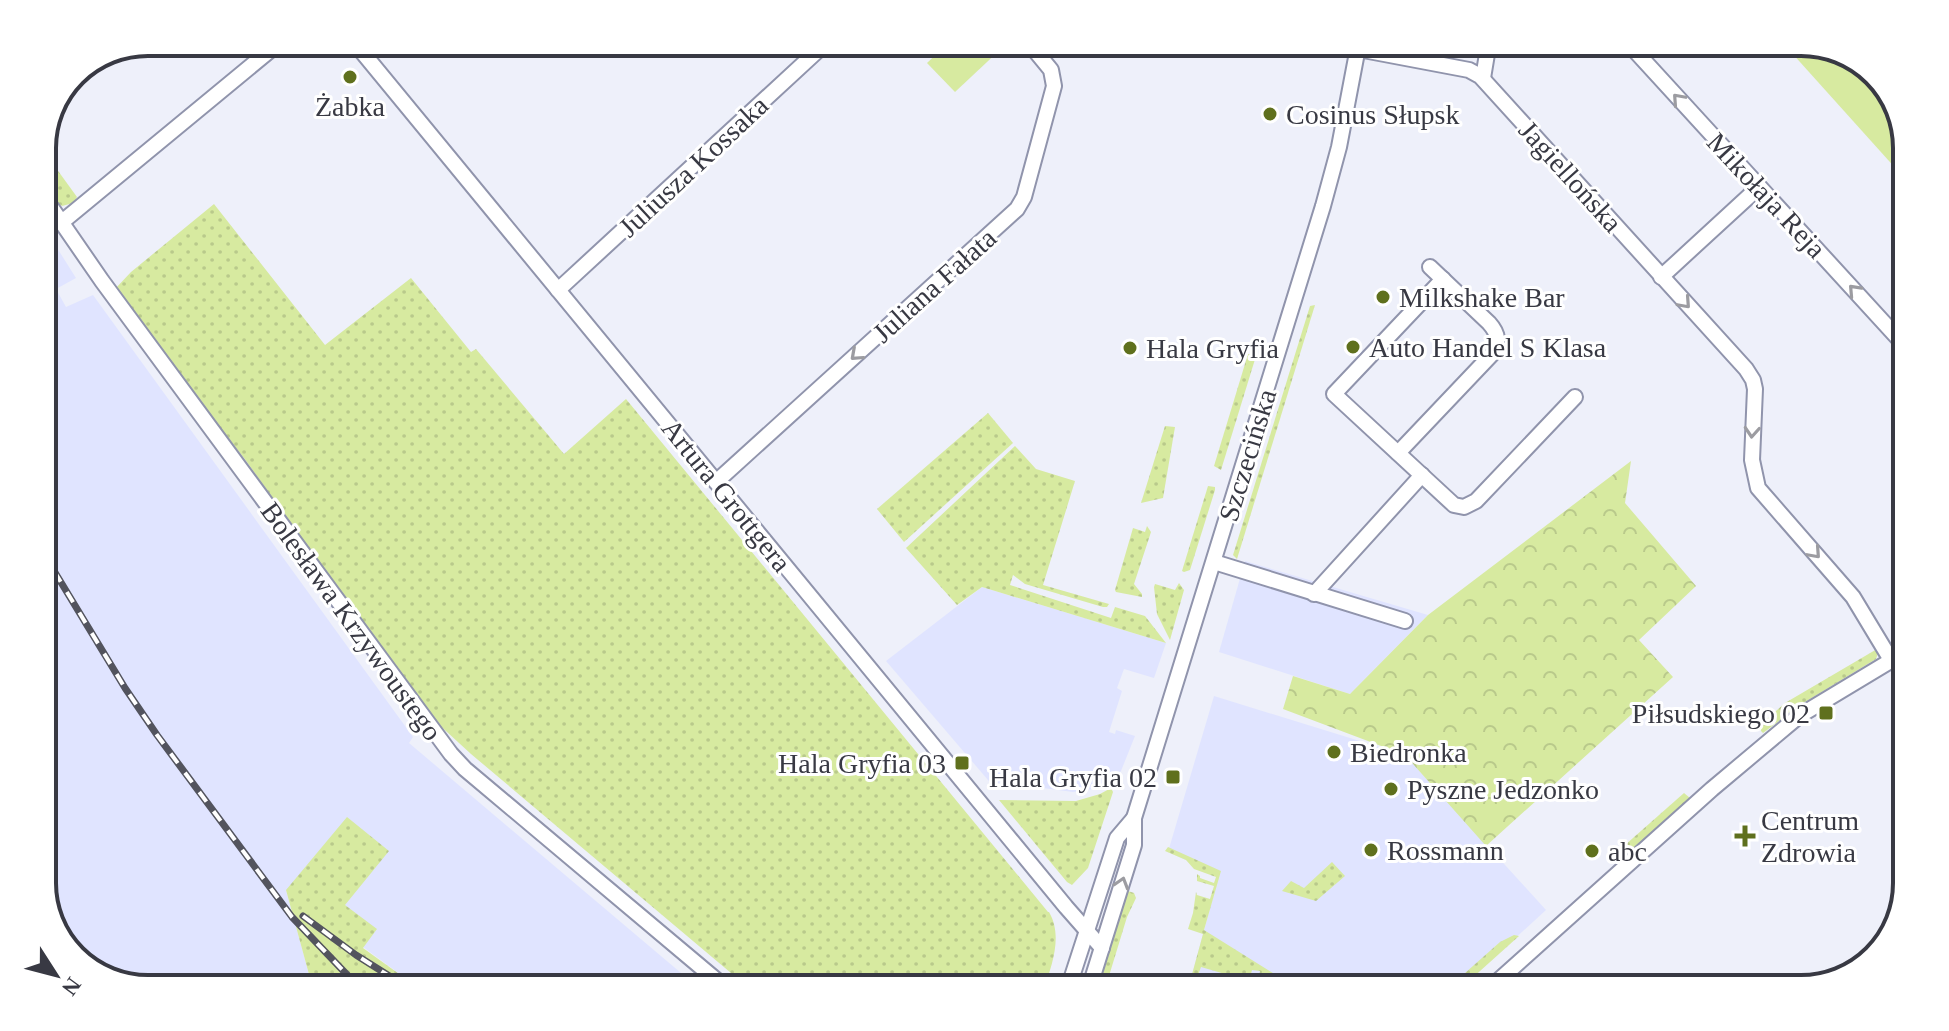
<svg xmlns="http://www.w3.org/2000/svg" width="1949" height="1031" font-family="Georgia,serif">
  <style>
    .built { fill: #e0e4ff }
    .grass { fill: url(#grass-dots) }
    .forest { fill: url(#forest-crowns) }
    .green { fill: #d7eaa0 }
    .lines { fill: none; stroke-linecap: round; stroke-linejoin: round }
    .minor-casing { stroke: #9094ac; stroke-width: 18 }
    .minor { stroke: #fff; stroke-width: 14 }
    .rail-casing { stroke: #53545e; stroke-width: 7 }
    .rail { stroke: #fff; stroke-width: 4; stroke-dasharray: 12; stroke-linecap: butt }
    .oneway { stroke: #9c9ca1 }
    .poi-dot { fill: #5f701d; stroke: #fff; stroke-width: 3 }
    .labels { text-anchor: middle; stroke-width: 6; stroke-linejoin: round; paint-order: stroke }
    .poi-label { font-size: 28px; fill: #383943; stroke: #fff; text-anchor: start }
    .street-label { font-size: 28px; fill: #383943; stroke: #fff }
    .rim { fill: none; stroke: #383943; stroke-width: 4 }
  </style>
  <defs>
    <pattern id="grass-dots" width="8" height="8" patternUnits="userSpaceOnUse" patternTransform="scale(2)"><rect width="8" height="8" fill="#d7eaa0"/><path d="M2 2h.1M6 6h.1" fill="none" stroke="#b9c98b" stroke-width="1.8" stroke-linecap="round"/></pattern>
    <pattern id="forest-crowns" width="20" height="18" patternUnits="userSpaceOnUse" patternTransform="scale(2)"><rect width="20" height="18" fill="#d7eaa0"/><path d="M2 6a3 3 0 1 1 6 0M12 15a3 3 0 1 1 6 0" fill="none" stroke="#b9c98b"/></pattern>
  </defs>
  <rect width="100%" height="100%" fill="#eef0fa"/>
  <g class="built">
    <path d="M 42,224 L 76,278 L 56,289 L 66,307 L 93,295 L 413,737 L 409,743 L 700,989 L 420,989 L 286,890 L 313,989 L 148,989 L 101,978 L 60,942 L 42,890 Z"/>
    <path d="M 1245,561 L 1428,615 L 1350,694 L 1219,652 Z"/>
    <path d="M 982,587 L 1166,643 L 1154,678 L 1124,669 L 1117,688 L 1122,691 L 1109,732 L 1115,734 L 1116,730 L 1135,736 L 1121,771 L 1114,779 L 1092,789 L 1073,792 L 1043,788 L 1010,774 L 994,787 L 886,661 Z"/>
    <path d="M 1214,696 L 1405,755 L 1546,910 L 1460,989 L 1188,989 L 1219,875 L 1168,852 Z"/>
  </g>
  <g class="grass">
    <path d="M 42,157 L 48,157 L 77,197 L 73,203 L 62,206 C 43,193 42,178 42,157 Z"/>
    <path d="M 214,204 L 325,345 L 411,278 L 471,352 L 476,349 L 564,454 L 626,399 L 1048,912 L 1049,912 C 1063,936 1052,964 1044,989 L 750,989 L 471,754 L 435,721 L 357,616 L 244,458 L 184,382 L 115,289 L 131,272 Z"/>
    <path d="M 1315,305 L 1237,559 L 1233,555 L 1310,306 Z"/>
    <path d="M 1248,354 L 1256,356 L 1221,470 L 1214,466 Z"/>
    <path d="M 988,413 L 1013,443 L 904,542 L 877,509 Z"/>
    <path d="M 1165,426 L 1175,427 L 1163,498 L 1141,503 Z"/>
    <path d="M 1015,446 L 1036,469 L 1075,481 L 1043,585 L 1109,604 L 1107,607 L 1103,607 L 1025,584 L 1013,575 L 1010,585 L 1111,618 L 1115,607 L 1145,616 L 1166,643 L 982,587 L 957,605 L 906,548 Z"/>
    <path d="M 1208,486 L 1215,487 L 1215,490 L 1190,570 L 1184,572 L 1182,571 Z"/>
    <path d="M 1147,526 L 1151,532 L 1134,584 L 1142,594 L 1142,597 L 1116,592 L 1115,590 L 1133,528 L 1145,532 Z"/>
    <path d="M 1179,583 L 1184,590 L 1170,640 L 1157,614 L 1154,587 L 1155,584 L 1175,590 Z"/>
    <path d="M 1877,649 L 1878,653 L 1876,659 L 1800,705 L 1763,733 L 1761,731 L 1761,724 L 1785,703 Z"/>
    <path d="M 1111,788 L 1113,792 L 1088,868 L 1072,885 L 1067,882 L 999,800 L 1076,801 L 1100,794 Z"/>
    <path d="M 1684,793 L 1690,798 L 1624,857 L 1620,857 L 1616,853 Z"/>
    <path d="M 347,817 L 389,851 L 345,905 L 377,929 L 363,948 L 420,989 L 313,989 L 286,890 Z"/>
    <path d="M 1168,847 L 1221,871 L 1204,930 L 1273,973 L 1274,974 L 1267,985 L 1258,984 L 1260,971 L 1252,970 L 1249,981 L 1201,967 L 1193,989 L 1188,989 L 1203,934 L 1188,929 L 1193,913 L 1196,892 L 1197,895 L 1210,899 L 1214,886 L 1197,881 L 1197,874 L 1200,876 L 1200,878 L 1214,883 L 1216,877 L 1194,869 L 1186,860 L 1165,851 Z"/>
    <path d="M 1332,862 L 1345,876 L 1316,901 L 1282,891 L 1291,881 L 1304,888 Z"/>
    <path d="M 1128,891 L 1134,893 L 1136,898 L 1127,917 L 1105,989 L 1098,989 Z"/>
    <path d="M 1514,935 L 1519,936 L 1460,989 L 1447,989 L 1500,942 Z"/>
  </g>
  <path class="forest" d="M 1631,461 L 1625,503 L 1696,586 L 1639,640 L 1673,677 L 1486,846 L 1405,755 L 1283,709 L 1293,676 L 1350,694 L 1428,615 Z"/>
  <g class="green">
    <path d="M 949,42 L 999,42 L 1003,47 L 955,92 L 927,63 Z"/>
    <path d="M 1782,42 L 1801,42 L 1848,53 L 1889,89 L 1907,141 L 1907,181 Z"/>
  </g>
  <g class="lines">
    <defs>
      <g id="minor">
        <path d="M 354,42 L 1066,907 L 1102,948"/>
        <path d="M 1627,42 L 1907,348"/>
        <path d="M 1358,49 L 1469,70 L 1480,76 L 1746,369 L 1753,380 L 1755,389 L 1752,460 L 1758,488 L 1853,597 L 1891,660"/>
        <path d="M 1483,78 L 1489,42"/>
        <path d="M 42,194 L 102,281 L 451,754 L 465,769 L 727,989"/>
        <path d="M 62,222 L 280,42"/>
        <path d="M 1661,277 L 1759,187"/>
        <path d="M 1443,279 L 1334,394 L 1454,505 L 1464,507 L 1476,501 L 1575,397"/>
        <path d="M 558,290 L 827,42"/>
        <path d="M 1398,453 L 1493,353 C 1500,342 1498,333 1489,323 L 1430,267"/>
        <path d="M 716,482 L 1017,209 L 1024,197 L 1054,86 L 1051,70 L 1028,42"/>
        <path d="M 1214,562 L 1405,621"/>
        <path d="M 1314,594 L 1422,475"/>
        <path d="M 1068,989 L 1117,838 L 1134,818"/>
        <path d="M 1089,989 L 1134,845 L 1134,818 L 1323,206 L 1339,147 L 1359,42"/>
        <path d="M 1489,989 L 1712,789 L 1799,716 L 1907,651"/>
      </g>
    </defs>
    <use href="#minor" class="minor-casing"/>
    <use href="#minor" class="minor"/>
    <defs>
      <g id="rail">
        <path d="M 42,551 L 125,688 L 157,735 L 292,917 L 354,982"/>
        <path d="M 303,916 L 356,955 L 410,989"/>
      </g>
    </defs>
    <use href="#rail" class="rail-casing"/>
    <use href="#rail" class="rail"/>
  </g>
  <defs><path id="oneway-chevron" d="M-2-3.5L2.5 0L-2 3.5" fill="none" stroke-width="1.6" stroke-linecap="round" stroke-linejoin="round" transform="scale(2)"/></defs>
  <g class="oneway">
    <use href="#oneway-chevron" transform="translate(1678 99) rotate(-132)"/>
    <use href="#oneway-chevron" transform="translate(1854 290) rotate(-133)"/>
    <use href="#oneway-chevron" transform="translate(1685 303) rotate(48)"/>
    <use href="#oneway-chevron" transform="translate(856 355) rotate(138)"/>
    <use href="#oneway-chevron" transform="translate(1752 432) rotate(94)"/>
    <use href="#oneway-chevron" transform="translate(1815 553) rotate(48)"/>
    <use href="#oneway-chevron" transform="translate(1122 883) rotate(-73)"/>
  </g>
  <g class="poi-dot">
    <circle cx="350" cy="77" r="8"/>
    <circle cx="1270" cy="114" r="8"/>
    <circle cx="1383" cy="297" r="8"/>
    <circle cx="1353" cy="347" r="8"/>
    <circle cx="1130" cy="348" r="8"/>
    <rect x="1818" y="705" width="16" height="16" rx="4"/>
    <circle cx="1334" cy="752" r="8"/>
    <rect x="954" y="755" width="16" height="16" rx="4"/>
    <rect x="1165" y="769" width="16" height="16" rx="4"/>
    <circle cx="1391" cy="789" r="8"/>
    <path d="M1741 824h8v8h8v8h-8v8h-8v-8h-8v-8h8z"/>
    <circle cx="1371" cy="850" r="8"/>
    <circle cx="1592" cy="851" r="8"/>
  </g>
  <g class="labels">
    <g class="poi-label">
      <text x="350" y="116" text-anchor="middle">Żabka</text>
      <text x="1286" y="124">Cosinus Słupsk</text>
      <text x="1399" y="307">Milkshake Bar</text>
      <text x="1369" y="357">Auto Handel S Klasa</text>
      <text x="1146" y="358">Hala Gryfia</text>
      <text x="1810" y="723" text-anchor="end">Piłsudskiego 02</text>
      <text x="1350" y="762">Biedronka</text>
      <text x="946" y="773" text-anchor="end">Hala Gryfia 03</text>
      <text x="1157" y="787" text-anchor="end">Hala Gryfia 02</text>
      <text x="1407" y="799">Pyszne Jedzonko</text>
      <text x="1761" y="830">Centrum<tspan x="1761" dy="32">Zdrowia</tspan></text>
      <text x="1387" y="860">Rossmann</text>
      <text x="1608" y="861">abc</text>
    </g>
    <g class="street-label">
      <text transform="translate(693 166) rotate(-43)" y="10">Juliusza Kossaka</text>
      <text transform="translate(1571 176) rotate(48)" y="10">Jagiellońska</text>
      <text transform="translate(1767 195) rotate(47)" y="10">Mikołaja Reja</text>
      <text transform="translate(934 285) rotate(-42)" y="10">Juliana Fałata</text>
      <text transform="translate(1247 455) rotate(-73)" y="10">Szczecińska</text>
      <text transform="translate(727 495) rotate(51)" y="10">Artura Grottgera</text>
      <text transform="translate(352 621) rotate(54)" y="10">Bolesława Krzywoustego</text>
    </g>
  </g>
  <path d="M0 0H1949V1031H0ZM148 56H1801A92 92 0 0 1 1893 148V883A92 92 0 0 1 1801 975H148A92 92 0 0 1 56 883V148A92 92 0 0 1 148 56Z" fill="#fff" fill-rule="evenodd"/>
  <path class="rim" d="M148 56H1801A92 92 0 0 1 1893 148V883A92 92 0 0 1 1801 975H148A92 92 0 0 1 56 883V148A92 92 0 0 1 148 56Z"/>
  <g transform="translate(56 975) rotate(126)" stroke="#ffffff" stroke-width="6" paint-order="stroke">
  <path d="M0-6L14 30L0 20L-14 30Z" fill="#383943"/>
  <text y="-12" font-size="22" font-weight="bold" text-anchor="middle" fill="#383943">N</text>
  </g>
</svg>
